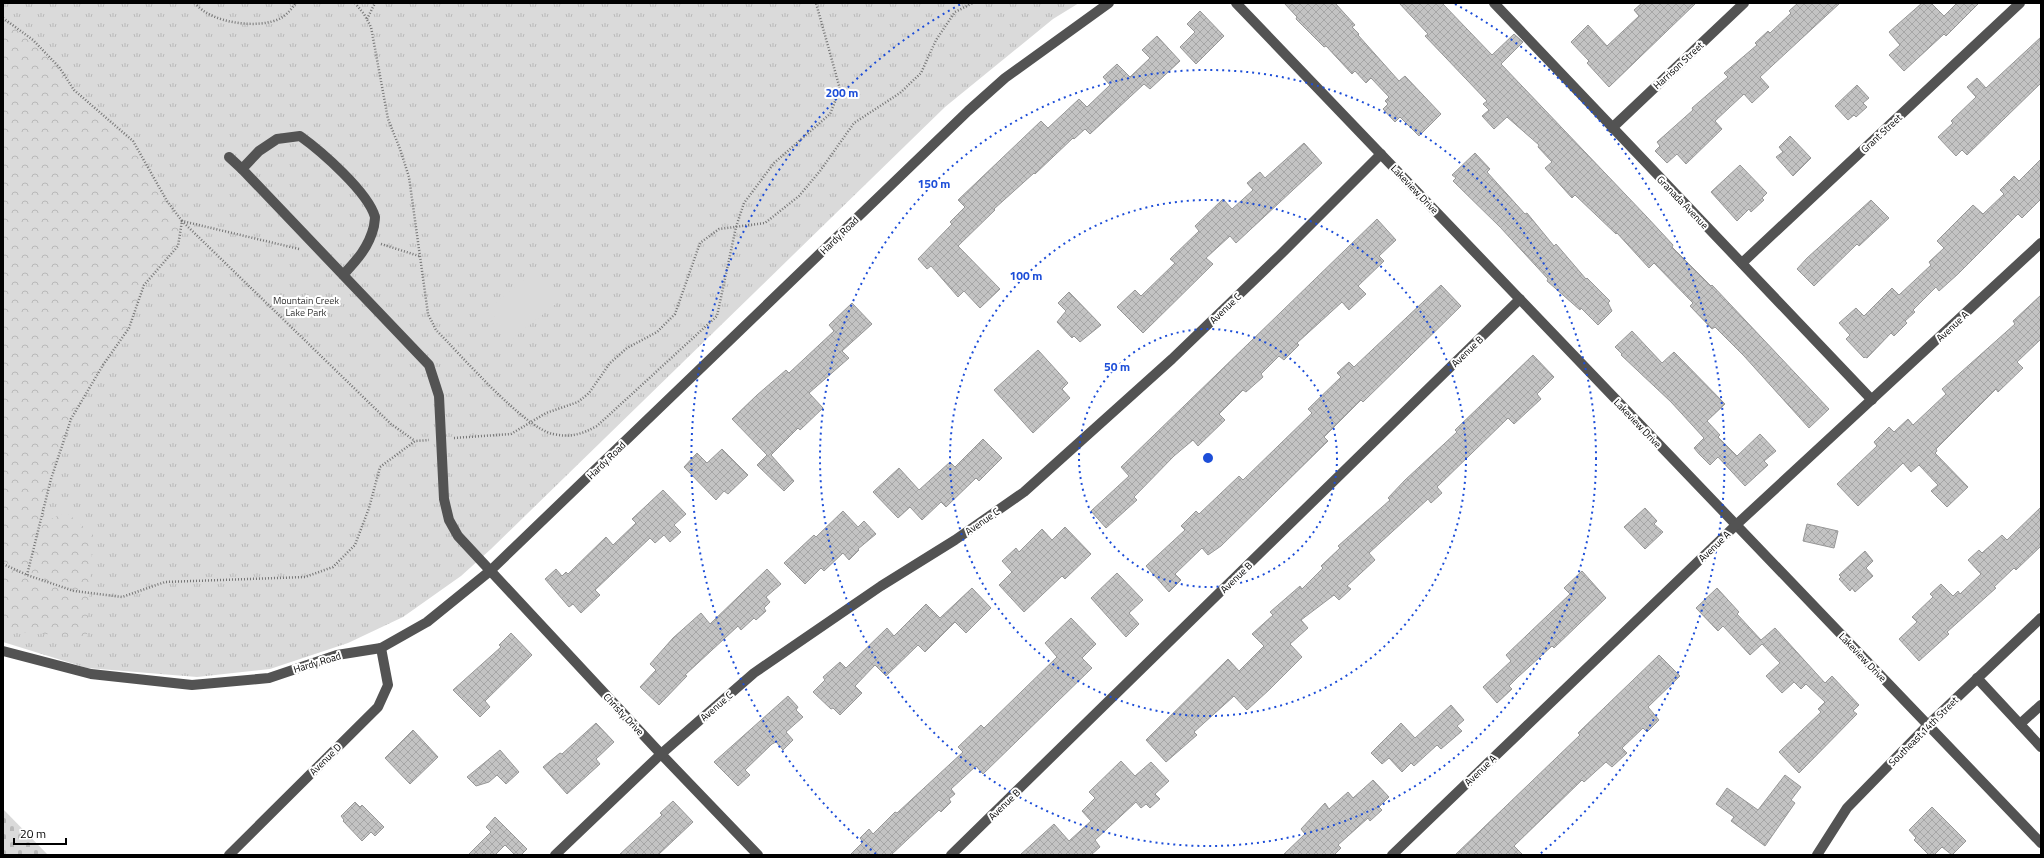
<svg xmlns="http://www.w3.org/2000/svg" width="2044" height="858" font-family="'Titillium Web',sans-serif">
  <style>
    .grass { fill: url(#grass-tufts) }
    .forest { fill: url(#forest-crowns) }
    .cemetery { fill: url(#cemetery-stones) }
    .garden { fill: #dadada }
    .building { fill: url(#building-cross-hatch); stroke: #979797 }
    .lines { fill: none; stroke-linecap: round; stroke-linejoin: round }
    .path { stroke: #757575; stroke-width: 2.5; stroke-dasharray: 1 2; stroke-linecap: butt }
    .minor { stroke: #535353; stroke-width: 10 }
    .ring { fill: none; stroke: #1d4ed8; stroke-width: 2; stroke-dasharray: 2 4 }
    .labels { text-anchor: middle; stroke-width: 4; stroke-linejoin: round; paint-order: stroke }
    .street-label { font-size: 10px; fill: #000; stroke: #fff }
    .park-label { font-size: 10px; fill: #313131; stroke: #fff }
    .centre { fill: #1d4ed8; stroke: #fff; stroke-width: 2 }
    .ring-label { font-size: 12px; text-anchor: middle; font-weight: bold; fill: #1d4ed8; stroke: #fff; stroke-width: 4; stroke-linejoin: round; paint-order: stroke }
  </style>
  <defs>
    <pattern id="grass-tufts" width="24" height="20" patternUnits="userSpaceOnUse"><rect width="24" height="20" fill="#dadada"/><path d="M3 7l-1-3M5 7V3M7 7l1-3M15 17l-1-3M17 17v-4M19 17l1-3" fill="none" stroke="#b9b9b9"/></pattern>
    <pattern id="forest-crowns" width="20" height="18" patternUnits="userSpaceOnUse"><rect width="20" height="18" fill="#dadada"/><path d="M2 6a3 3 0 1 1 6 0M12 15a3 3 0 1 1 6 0" fill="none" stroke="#b9b9b9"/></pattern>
    <pattern id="cemetery-stones" width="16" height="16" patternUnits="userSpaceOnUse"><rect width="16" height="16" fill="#dadada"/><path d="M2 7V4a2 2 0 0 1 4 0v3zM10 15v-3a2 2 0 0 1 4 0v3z" fill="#b9b9b9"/></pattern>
    <pattern id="building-cross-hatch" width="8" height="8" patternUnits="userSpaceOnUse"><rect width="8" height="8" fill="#c3c3c3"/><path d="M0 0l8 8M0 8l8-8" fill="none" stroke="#a6a6a6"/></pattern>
  </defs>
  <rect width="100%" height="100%" fill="#fff"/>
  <path class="grass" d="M 3,3 L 1079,3 L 1053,19 L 945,107 L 491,549 L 461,576 L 403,617 L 348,643 L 270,669 L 197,677 L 87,668 L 3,642 Z"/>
  <path class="forest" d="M 3,18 L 33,40 L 59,67 L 74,90 L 133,141 L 167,201 L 182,221 L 178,246 L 143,289 L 129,328 L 103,365 L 71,419 L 51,479 L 40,524 L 66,512 L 93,535 L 87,637 L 3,631 Z"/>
  <path class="cemetery" d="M 3,809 L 48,855 L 3,855 Z"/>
  <path class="garden" d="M 534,273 L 557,303 L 512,339 L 488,309 Z"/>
  <g class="building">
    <path d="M 1284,3 L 1335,3 L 1355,25 L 1352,27 L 1359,34 L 1358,35 L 1399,81 L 1405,76 L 1441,114 L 1419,136 L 1400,117 L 1395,122 L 1383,109 L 1388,104 L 1385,101 L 1389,97 L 1371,78 L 1366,83 L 1355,71 L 1352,74 L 1326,46 L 1324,47 L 1296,19 L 1297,17 Z"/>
    <path d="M 1399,3 L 1442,3 L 1492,55 L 1514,34 L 1523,42 L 1501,64 L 1646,216 L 1673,245 L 1672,247 L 1711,286 L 1712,285 L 1829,409 L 1809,428 L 1744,356 L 1715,327 L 1712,329 L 1690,306 L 1693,303 L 1654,263 L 1649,268 L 1617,233 L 1616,234 L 1575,195 L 1572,198 L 1545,168 L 1552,162 L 1538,147 L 1539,145 L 1507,117 L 1494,129 L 1482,116 L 1489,110 L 1483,104 L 1487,101 L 1425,36 L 1428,34 Z"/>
    <path d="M 1642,3 L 1696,3 L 1609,87 L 1587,63 L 1589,61 L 1571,42 L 1588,25 L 1607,46 L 1639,16 L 1634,10 Z"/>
    <path d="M 1798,3 L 1840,3 L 1760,77 L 1769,87 L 1752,103 L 1744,94 L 1715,121 L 1722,129 L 1686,164 L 1677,154 L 1667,163 L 1655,151 L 1660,146 L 1657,142 L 1693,110 L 1692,108 L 1728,77 L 1724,73 L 1757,45 L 1755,43 L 1768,31 L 1770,33 L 1791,13 L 1789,11 Z"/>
    <path d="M 1922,3 L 1931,3 L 1944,16 L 1957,3 L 1979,3 L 1946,36 L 1944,34 L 1904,71 L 1889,55 L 1900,45 L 1889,32 Z"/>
    <path d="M 1200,11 L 1224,36 L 1196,64 L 1180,47 L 1195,32 L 1187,24 Z"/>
    <path d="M 1157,36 L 1180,61 L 1150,89 L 1144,84 L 1090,134 L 1085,129 L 1074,139 L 1073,138 L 1035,174 L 1034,173 L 994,209 L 995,210 L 958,246 L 1000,289 L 980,308 L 964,291 L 958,297 L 931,266 L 927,269 L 918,259 L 952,224 L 950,222 L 965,207 L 958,200 L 1041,121 L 1048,128 L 1079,99 L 1087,107 L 1110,85 L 1103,77 L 1117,64 L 1130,77 L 1150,58 L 1142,50 Z"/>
    <path d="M 2041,37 L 2041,83 L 1967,155 L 1962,150 L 1956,156 L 1938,137 L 1953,123 L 1951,121 L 1976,97 L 1967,87 L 1977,78 L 1986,88 Z"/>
    <path d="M 1857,85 L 1869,98 L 1863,103 L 1867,107 L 1856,117 L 1854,115 L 1848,120 L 1835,106 Z"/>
    <path d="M 1790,136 L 1811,158 L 1793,176 L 1776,157 L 1783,152 L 1779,147 Z"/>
    <path d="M 1304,143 L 1322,163 L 1236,243 L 1230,236 L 1206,258 L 1213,264 L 1143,333 L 1117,307 L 1135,290 L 1141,296 L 1175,263 L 1170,259 L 1199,231 L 1195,226 L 1223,199 L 1232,209 L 1253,190 L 1247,183 L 1260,172 L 1265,178 Z"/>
    <path d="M 1475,153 L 1490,169 L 1487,172 L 1525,214 L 1527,213 L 1554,246 L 1556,244 L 1586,279 L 1587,278 L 1610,301 L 1608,303 L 1612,311 L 1598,325 L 1581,308 L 1580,310 L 1547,281 L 1548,279 L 1500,227 L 1453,181 L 1456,178 L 1452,175 Z"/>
    <path d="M 2041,159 L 2041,199 L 2022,218 L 2018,214 L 1958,274 L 1939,291 L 1936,287 L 1913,310 L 1915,312 L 1905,321 L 1907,323 L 1894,336 L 1891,333 L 1867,358 L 1865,357 L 1864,358 L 1846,339 L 1850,335 L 1839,323 L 1856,308 L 1864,316 L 1892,288 L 1899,295 L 1931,265 L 1929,262 L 1944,248 L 1937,241 L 1973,205 L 1983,214 L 2004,194 L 2000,190 L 2014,176 L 2019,181 Z"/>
    <path d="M 1740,165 L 1767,193 L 1762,198 L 1764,200 L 1751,212 L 1749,209 L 1737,221 L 1711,192 Z"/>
    <path d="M 1871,200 L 1889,218 L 1859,246 L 1857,244 L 1814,286 L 1797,269 L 1807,258 Z"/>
    <path d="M 1377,219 L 1396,240 L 1379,256 L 1384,261 L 1358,286 L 1366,294 L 1349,310 L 1342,302 L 1297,343 L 1299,345 L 1284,360 L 1279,356 L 1261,374 L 1263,377 L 1246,392 L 1243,390 L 1219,414 L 1225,420 L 1198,446 L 1193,440 L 1174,456 L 1134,497 L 1137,500 L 1106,528 L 1091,511 L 1129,476 L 1121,467 Z"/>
    <path d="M 1441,285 L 1461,306 L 1363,402 L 1361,400 L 1324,437 L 1328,441 L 1221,546 L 1208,555 L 1202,548 L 1175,574 L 1181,580 L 1169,592 L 1146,566 L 1185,530 L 1181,526 L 1196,511 L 1199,514 L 1239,476 L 1243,480 L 1312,413 L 1308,409 L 1341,377 L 1337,373 L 1349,362 L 1354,367 Z"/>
    <path d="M 1069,292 L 1101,325 L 1080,342 L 1074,336 L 1072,338 L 1057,322 L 1066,311 L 1058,303 Z"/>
    <path d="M 2041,295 L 2041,339 L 2017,362 L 2023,368 L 1998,392 L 1996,389 L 1936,449 L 1937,451 L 1935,453 L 1968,487 L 1947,507 L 1931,491 L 1938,485 L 1919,465 L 1911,472 L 1903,463 L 1858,506 L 1837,484 L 1877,446 L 1874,442 L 1889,427 L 1894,432 L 1908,419 L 1913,425 L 1946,394 L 1942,389 L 2015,324 L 2013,321 Z"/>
    <path d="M 852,303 L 872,324 L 842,351 L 849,358 L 809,393 L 823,408 L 800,430 L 798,428 L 771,455 L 794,481 L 784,491 L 757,465 L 767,455 L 732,419 L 757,395 L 786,370 L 789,373 L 834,331 L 829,325 Z"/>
    <path d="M 1632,331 L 1662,363 L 1674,352 L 1725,404 L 1707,421 L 1720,435 L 1718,437 L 1737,456 L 1760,434 L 1776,451 L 1764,461 L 1768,465 L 1745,486 L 1718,457 L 1710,465 L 1699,454 L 1694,448 L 1704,438 L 1671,402 L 1621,355 L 1622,354 L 1615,347 Z"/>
    <path d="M 1038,350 L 1068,383 L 1062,389 L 1070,398 L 1033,433 L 994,390 Z"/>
    <path d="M 1533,355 L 1554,377 L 1537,394 L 1541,399 L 1514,424 L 1508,418 L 1437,487 L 1442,493 L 1431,503 L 1428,499 L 1369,553 L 1375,560 L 1347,586 L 1351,589 L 1339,600 L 1334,595 L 1301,620 L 1308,628 L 1290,644 L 1302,657 L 1269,690 L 1247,710 L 1234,696 L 1194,732 L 1197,735 L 1166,762 L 1146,740 L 1228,659 L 1239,671 L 1264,646 L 1252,634 L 1273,615 L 1270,612 L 1300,586 L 1302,589 L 1323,568 L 1321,566 L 1340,548 L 1338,546 L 1390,500 L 1388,498 L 1405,480 L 1457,432 L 1455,430 Z"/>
    <path d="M 983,439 L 1002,458 L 979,481 L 976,478 L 946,507 L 941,502 L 922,520 L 910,507 L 898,518 L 873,492 L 899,468 L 919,490 L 950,462 L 955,467 Z"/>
    <path d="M 722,449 L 748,475 L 728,494 L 724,491 L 716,500 L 684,467 L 697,453 L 707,463 Z"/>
    <path d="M 663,490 L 686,514 L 674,525 L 681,532 L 670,542 L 664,535 L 655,543 L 650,538 L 595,590 L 600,595 L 581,613 L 573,604 L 569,607 L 545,579 L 556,569 L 562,576 L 566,572 L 568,574 L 606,537 L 613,545 L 636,523 L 632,519 Z"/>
    <path d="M 2041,507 L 2041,546 L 2016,570 L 2014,568 L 1994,587 L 1996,588 L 1947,632 L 1949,634 L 1919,661 L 1899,639 L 1917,622 L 1912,617 L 1933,597 L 1930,594 L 1941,584 L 1953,596 L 1958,591 L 1960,594 L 1981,574 L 1968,560 L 1979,550 L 1982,553 L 2002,535 L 2007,540 Z"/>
    <path d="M 1645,508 L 1657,521 L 1654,524 L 1663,532 L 1645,549 L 1624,527 Z"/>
    <path d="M 843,511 L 858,527 L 864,521 L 876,534 L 858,549 L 859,550 L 849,560 L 843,553 L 824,571 L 821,568 L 805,584 L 784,563 L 814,535 L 816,537 Z"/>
    <path d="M 1807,524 L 1838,531 L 1834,548 L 1803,541 Z"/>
    <path d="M 1065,527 L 1091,554 L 1065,579 L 1062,576 L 1024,612 L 999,585 L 1012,572 L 1002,561 L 1016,548 L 1019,552 L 1042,529 L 1052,540 Z"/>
    <path d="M 1865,551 L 1873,561 L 1866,568 L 1873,576 L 1855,592 L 1852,588 L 1850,591 L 1839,579 L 1841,577 L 1839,575 Z"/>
    <path d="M 767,569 L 781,584 L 766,597 L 770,602 L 764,608 L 766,611 L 756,620 L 754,618 L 741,630 L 738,626 L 685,675 L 687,676 L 659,705 L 640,687 L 656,670 L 650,664 L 673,638 L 701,613 L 710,624 Z"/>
    <path d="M 1582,571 L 1606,598 L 1554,648 L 1552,646 L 1518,677 L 1509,686 L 1512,689 L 1497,703 L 1483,687 L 1511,661 L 1506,655 L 1570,594 L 1564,588 Z"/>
    <path d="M 1117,573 L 1143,600 L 1129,613 L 1139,624 L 1126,637 L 1091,598 Z"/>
    <path d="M 972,588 L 991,608 L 966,633 L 955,622 L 925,652 L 918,645 L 886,676 L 875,665 L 855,686 L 862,693 L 840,715 L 833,708 L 831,709 L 813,692 L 825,680 L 823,677 L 840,662 L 846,668 L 887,628 L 894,636 L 926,604 L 940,618 Z"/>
    <path d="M 1717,588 L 1739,612 L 1737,614 L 1761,640 L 1775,628 L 1825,683 L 1832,676 L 1859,705 L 1853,711 L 1857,714 L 1799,773 L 1779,752 L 1821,712 L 1818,709 L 1825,702 L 1806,684 L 1801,689 L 1794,682 L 1782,693 L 1766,676 L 1780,663 L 1762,644 L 1750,655 L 1723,626 L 1718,631 L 1696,608 Z"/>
    <path d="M 1071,618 L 1096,644 L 1082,658 L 1092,668 L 983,774 L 976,766 L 951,789 L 955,794 L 949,799 L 951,802 L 941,812 L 939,810 L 891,855 L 850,855 L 863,842 L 860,838 L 869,829 L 873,834 L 895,812 L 897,813 L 963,752 L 958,747 L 981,725 L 984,728 L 1057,657 L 1045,643 Z"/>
    <path d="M 511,633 L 532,655 L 485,701 L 490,707 L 480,717 L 453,690 L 501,647 L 499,645 Z"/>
    <path d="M 1659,655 L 1680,676 L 1648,707 L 1659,720 L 1647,732 L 1643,728 L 1622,748 L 1627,753 L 1612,767 L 1606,762 L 1584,782 L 1582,780 L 1514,846 L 1523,855 L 1455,855 L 1580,735 L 1578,733 Z"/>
    <path d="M 788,696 L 798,707 L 796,710 L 803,717 L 786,732 L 793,740 L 783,750 L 776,742 L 772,744 L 745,770 L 750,775 L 738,786 L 714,762 Z"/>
    <path d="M 1451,705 L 1464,720 L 1457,726 L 1462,731 L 1441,749 L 1437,745 L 1414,766 L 1411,763 L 1402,772 L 1389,758 L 1382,764 L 1371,753 L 1401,723 L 1415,738 Z"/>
    <path d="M 596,723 L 614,742 L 596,759 L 600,764 L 567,794 L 543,767 L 560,753 L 562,754 Z"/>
    <path d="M 413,730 L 438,757 L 410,784 L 385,758 Z"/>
    <path d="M 500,750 L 519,772 L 506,784 L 497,775 L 489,782 L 476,786 L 467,777 Z"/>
    <path d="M 1121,761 L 1135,776 L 1151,762 L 1169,781 L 1155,794 L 1160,799 L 1150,808 L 1146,804 L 1141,808 L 1136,802 L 1095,840 L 1100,847 L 1091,855 L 1020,855 L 1054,824 L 1069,841 L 1091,821 L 1082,811 L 1095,798 L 1089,792 Z"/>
    <path d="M 1785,775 L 1801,787 L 1791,800 L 1795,803 L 1765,846 L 1731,821 L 1734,817 L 1716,804 L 1727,788 L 1758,810 Z"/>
    <path d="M 1373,780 L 1389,797 L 1379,807 L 1382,810 L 1370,821 L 1368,818 L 1338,845 L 1341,848 L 1334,855 L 1283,855 L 1305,834 L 1301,829 L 1325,803 L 1329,809 L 1348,792 L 1353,798 Z"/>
    <path d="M 673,801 L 693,822 L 658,855 L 619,855 L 662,815 L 660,813 Z"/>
    <path d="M 355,802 L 360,807 L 362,805 L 384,827 L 375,836 L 371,832 L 362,841 L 343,821 L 344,820 L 341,816 Z"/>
    <path d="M 1932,807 L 1966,841 L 1952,855 L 1942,847 L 1934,855 L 1929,855 L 1914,840 L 1916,838 L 1909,830 Z"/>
    <path d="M 495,817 L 527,849 L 521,855 L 515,855 L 505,845 L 495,855 L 468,855 L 491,832 L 486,827 Z"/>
  </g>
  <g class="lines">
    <g class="path">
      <path d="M 195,3 C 210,23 259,30 281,18 C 287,15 292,8 296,3"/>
      <path d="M 355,3 L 364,14 L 371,27 L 388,119 L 400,149 L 409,177 L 428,314 L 436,330 C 460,354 524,428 553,434 C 571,438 582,434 597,426 L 717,316 L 736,227 L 744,203 L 774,163 L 830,114 L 840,89 L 816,3"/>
      <path d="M 3,18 L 33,40 L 59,67 L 74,90 L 133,141 L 167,201 L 182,221 L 178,246 L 144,285 L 129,328 L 103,365 L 71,419 L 51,479 L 27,575"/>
      <path d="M 367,19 L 375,3"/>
      <path d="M 381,244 L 419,256"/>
      <path d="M 299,249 L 182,221 L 391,424 L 415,441"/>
      <path d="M 454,438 L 511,434 L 546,413 L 578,402 L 589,393 L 610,363 L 627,348 L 657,332 L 675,314 L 700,243 L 719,229 L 765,223 L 799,196 L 820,171 L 854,123 L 900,93 L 921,73 L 936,40 L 955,12 L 973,3"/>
      <path d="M 3,564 L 27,575 L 74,591 L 122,597 L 165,582 L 305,577 L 333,567 L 355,545 L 369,508 L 380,467 L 415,441 L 429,440"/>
    </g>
    <g class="minor">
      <path d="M 1236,3 L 2041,843"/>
      <path d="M 1494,3 L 1872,400"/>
      <path d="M 1612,128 L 1744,3"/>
      <path d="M 229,157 L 242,169"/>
      <path d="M 1742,263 L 2020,3"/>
      <path d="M 343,275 C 357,260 369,247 374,226 C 374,224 375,220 375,217 C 368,192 321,151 300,136 L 277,139 L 259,151 L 242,169 L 429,365 L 439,396 L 444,499 L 449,520 L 458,536 L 661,754 L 758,855"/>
      <path d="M 3,651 L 91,674 L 192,685 L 269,678 L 337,655 L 381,648 L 427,622 L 490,571 L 968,111 L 1005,78 L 1109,3"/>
      <path d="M 1977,678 L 2041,747"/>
      <path d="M 2020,724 L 2041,705"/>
      <path d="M 229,855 L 378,707 L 388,685 L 381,648"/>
      <path d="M 555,855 L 661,754 L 754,673 L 881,586 L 955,540 L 1024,492 L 1172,359 L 1279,256 L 1381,154"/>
      <path d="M 951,855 L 1520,299"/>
      <path d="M 1392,855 L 1736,525 L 2041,243"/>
      <path d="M 1817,855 L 1847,808 L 1928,725 L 2041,618"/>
    </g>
  </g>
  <g class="ring">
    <circle cx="1208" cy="458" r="129"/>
    <circle cx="1208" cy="458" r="258"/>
    <circle cx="1208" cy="458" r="388"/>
    <path d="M876 854A517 517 0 0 1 961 4M1455 4A517 517 0 0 1 1540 854"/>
  </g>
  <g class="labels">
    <g class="street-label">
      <text transform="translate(1678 65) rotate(-43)" y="4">Harrison Street</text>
      <text transform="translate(1881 133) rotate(-43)" y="4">Grant Street</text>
      <text transform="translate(1415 189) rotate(46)" y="4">Lakeview Drive</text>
      <text transform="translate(1683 202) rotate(46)" y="4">Granada Avenue</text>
      <text transform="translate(839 235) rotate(-44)" y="4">Hardy Road</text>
      <text transform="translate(1225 308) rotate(-44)" y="4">Avenue C</text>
      <text transform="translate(1952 326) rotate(-43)" y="4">Avenue A</text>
      <text transform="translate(1467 351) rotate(-44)" y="4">Avenue B</text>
      <text transform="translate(1638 423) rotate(46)" y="4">Lakeview Drive</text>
      <text transform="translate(606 460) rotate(-44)" y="4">Hardy Road</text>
      <text transform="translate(982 521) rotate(-35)" y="4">Avenue C</text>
      <text transform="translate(1714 546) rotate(-44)" y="4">Avenue A</text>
      <text transform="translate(1236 577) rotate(-44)" y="4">Avenue B</text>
      <text transform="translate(1863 657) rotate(46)" y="4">Lakeview Drive</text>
      <text transform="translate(317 662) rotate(-17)" y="4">Hardy Road</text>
      <text transform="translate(716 706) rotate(-41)" y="4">Avenue C</text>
      <text transform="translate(624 714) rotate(47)" y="4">Christy Drive</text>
      <text transform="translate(1923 731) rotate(-45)" y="4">Southeast 14th Street</text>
      <text transform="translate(325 759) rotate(-45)" y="4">Avenue D</text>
      <text transform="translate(1480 770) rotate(-44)" y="4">Avenue A</text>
      <text transform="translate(1004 804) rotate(-44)" y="4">Avenue B</text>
    </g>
    <g class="park-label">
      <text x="306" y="304">Mountain Creek<tspan x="306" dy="12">Lake Park</tspan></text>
    </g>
  </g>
  <circle cx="1208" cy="458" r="6" class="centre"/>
  <g class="ring-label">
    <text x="842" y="97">200 m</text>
    <text x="934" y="188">150 m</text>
    <text x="1026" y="280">100 m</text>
    <text x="1117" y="371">50 m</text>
  </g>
  <rect width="2044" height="858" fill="none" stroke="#000000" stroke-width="8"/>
  <path d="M14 838v6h52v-6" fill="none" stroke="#000000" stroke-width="2"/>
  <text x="20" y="838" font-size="12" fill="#000000" stroke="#ffffff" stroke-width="3" paint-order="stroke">20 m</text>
</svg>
